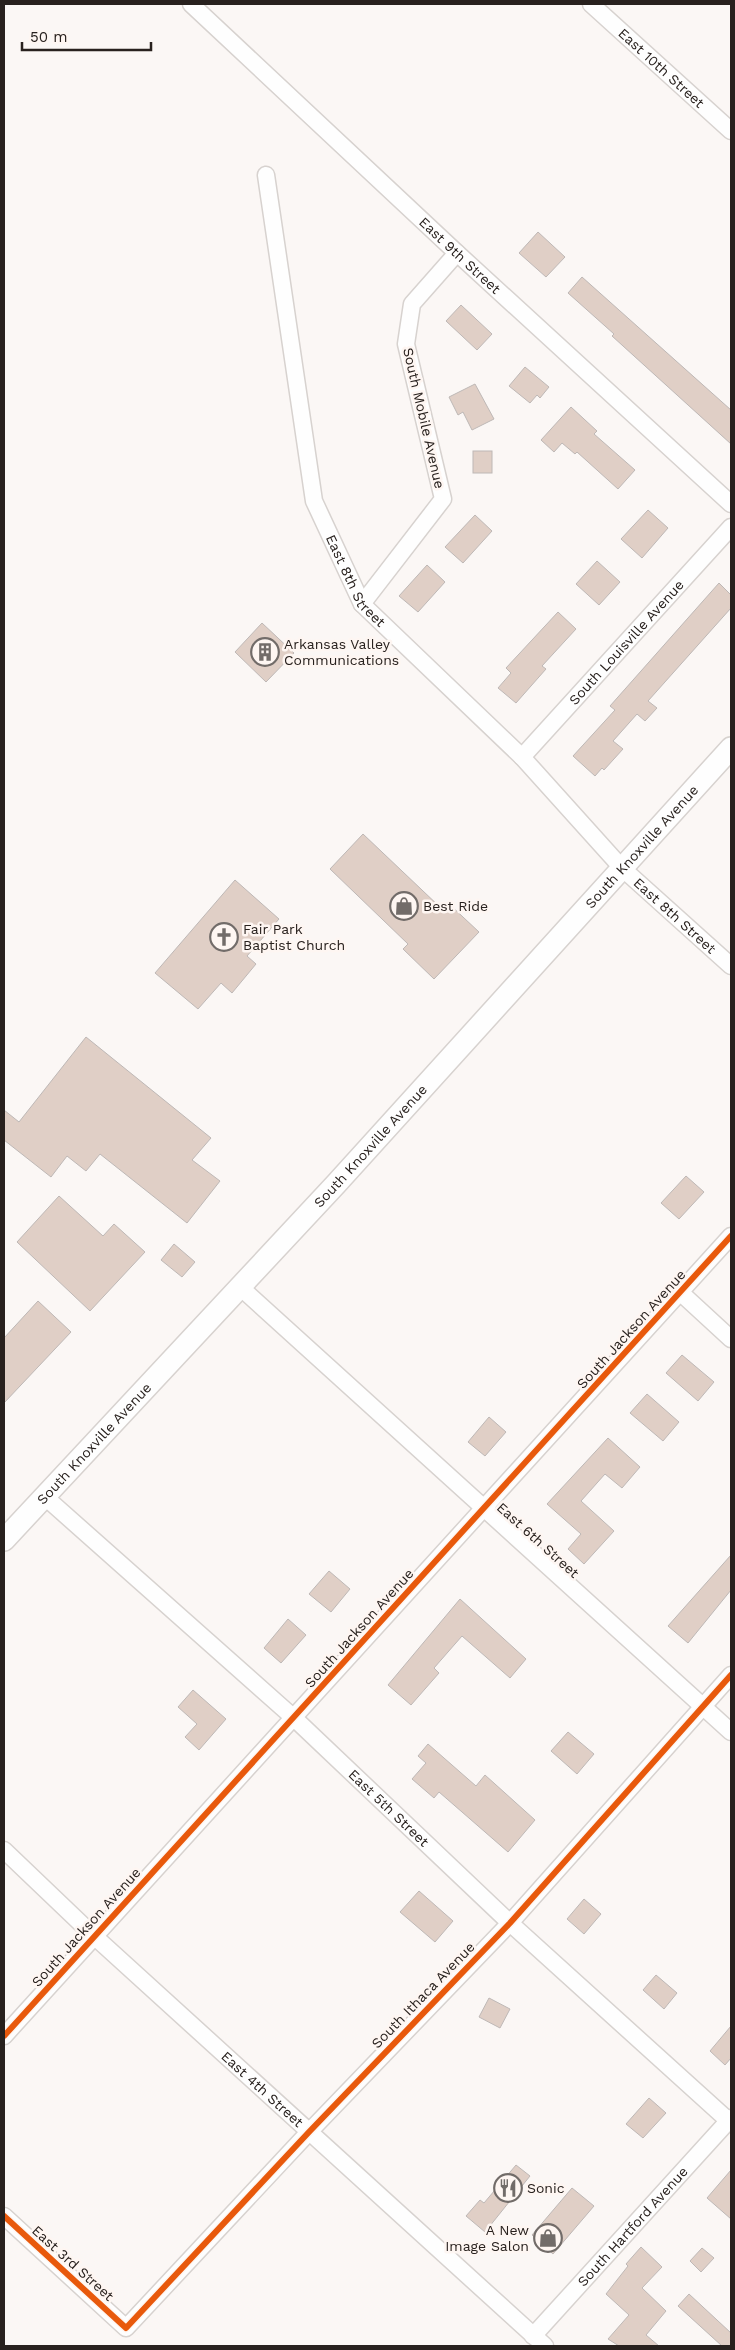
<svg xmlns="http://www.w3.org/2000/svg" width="735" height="2350" font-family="'Work Sans',sans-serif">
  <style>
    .building { fill: #e0cfc6; stroke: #beb8b6 }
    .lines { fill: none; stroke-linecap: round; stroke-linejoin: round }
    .minor-casing { stroke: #d7d2cf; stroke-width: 19 }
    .major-casing { stroke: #d7d2cf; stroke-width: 24 }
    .minor { stroke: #fefefe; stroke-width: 16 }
    .major { stroke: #fefefe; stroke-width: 21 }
    .cycleway-casing { stroke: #fef6f2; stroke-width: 9 }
    .cycleway { stroke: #e8590c; stroke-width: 6 }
    .labels { text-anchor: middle; stroke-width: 5; stroke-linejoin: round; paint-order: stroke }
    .street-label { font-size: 14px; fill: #28211e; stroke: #fef6f2 }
    .poi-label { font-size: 14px; fill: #28211e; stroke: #fef6f2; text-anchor: start }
  </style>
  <rect width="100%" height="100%" fill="#fbf7f5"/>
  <g class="building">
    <path d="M 538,232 L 565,257 L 546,277 L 519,253 Z"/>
    <path d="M 582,277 L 731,410 L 731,444 L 612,336 L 614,334 L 568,293 Z"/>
    <path d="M 461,305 L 492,334 L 477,350 L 446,321 Z"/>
    <path d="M 525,367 L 549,387 L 540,398 L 537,395 L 530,403 L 509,386 Z"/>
    <path d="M 475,384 L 494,419 L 472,430 L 463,412 L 458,415 L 449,397 Z"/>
    <path d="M 571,407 L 597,431 L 594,434 L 635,470 L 618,489 L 577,452 L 575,454 L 562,443 L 554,452 L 541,440 Z"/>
    <rect x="473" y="451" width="19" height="22"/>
    <path d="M 648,510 L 668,528 L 642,558 L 621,539 Z"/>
    <path d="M 475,515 L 492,531 L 463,563 L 445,547 Z"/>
    <path d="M 597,561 L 620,582 L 599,605 L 576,584 Z"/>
    <path d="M 427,565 L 445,582 L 418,612 L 399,596 Z"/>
    <path d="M 719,583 L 731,595 L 731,608 L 648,701 L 657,708 L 645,721 L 637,714 L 613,741 L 623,749 L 604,770 L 602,768 L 595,776 L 573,756 L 615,710 L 610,706 Z"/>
    <path d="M 558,612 L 576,629 L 542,666 L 546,669 L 516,703 L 498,688 L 511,673 L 506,668 Z"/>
    <path d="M 262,623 L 294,653 L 266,682 L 235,652 Z"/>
    <path d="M 363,834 L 442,909 L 448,903 L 479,932 L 434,979 L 403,949 L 408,944 L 330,869 Z"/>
    <path d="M 235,880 L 279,919 L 247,956 L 256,964 L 232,993 L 221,983 L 198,1009 L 155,973 Z"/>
    <path d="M 86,1037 L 211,1138 L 192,1160 L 220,1181 L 187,1223 L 100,1154 L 86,1171 L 67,1156 L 51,1177 L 4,1140 L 4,1110 L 19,1122 Z"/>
    <path d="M 686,1176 L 704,1192 L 679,1219 L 661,1203 Z"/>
    <path d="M 59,1196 L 103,1236 L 114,1224 L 145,1252 L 90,1311 L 17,1242 Z"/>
    <path d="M 174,1244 L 195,1262 L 182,1277 L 161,1260 Z"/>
    <path d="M 38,1301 L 71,1332 L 4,1403 L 4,1338 Z"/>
    <path d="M 682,1355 L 714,1382 L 698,1401 L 666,1373 Z"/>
    <path d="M 647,1394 L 679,1422 L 663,1441 L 630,1413 Z"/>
    <path d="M 489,1417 L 506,1432 L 485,1456 L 468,1442 Z"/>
    <path d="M 608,1438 L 640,1467 L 622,1488 L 605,1474 L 581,1501 L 614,1531 L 584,1564 L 568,1549 L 581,1534 L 547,1504 Z"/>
    <path d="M 731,1555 L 731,1590 L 688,1643 L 668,1626 Z"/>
    <path d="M 329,1571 L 350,1589 L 331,1612 L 309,1594 Z"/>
    <path d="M 460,1599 L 526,1659 L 510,1678 L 462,1636 L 434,1668 L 439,1673 L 411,1705 L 388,1685 Z"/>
    <path d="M 288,1619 L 306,1635 L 281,1663 L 264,1648 Z"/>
    <path d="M 193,1690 L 226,1719 L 199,1750 L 185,1737 L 197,1724 L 178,1707 Z"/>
    <path d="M 568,1732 L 594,1754 L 577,1774 L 551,1751 Z"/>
    <path d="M 428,1744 L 476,1786 L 485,1775 L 535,1820 L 508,1852 L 439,1792 L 434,1798 L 412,1779 L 426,1763 L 418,1756 Z"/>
    <path d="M 419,1891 L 453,1921 L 435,1942 L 400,1912 Z"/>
    <path d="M 584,1899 L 601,1914 L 584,1934 L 567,1919 Z"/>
    <path d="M 656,1975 L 677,1993 L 664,2009 L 643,1990 Z"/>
    <path d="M 489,1998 L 510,2009 L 500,2028 L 479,2017 Z"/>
    <path d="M 731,2026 L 731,2058 L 725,2065 L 710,2051 Z"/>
    <path d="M 649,2098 L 666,2113 L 643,2138 L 626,2124 Z"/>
    <path d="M 516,2165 L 530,2176 L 485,2232 L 466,2216 L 480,2200 L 484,2203 Z"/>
    <path d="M 731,2170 L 731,2219 L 707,2198 Z"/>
    <path d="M 572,2188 L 594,2206 L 553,2254 L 532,2235 Z"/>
    <path d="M 641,2247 L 662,2267 L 642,2288 L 666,2311 L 646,2335 L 659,2346 L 619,2346 L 608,2339 L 629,2315 L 606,2294 L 628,2266 L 626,2264 Z"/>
    <path d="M 702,2248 L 714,2258 L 701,2272 L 690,2261 Z"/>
    <path d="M 689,2294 L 731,2333 L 731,2346 L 722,2346 L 678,2306 Z"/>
  </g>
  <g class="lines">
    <defs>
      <g id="minor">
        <path id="s1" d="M 191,4 L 457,253 L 731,504"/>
        <path id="s2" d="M 591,4 L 731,131"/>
        <path id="s3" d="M 266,175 L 314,501 L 362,604 L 522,757 L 622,868 L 731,966"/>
        <path d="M 362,604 L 443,499 L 406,344 L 412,304 L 457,253"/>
        <path id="s4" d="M 522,757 L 731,527"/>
        <path d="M 239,1286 L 731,1732"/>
        <path d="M 681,1293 L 731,1339"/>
        <path id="s5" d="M 44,1496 L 294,1718 L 510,1923 L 731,2123"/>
        <path id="s6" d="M 4,1850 L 94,1936 L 545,2346"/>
        <path d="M 4,2036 L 731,1236"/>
        <path d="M 4,2216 L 126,2328 L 309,2132 L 510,1923 L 731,1675"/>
        <path id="s7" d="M 533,2336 L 731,2118"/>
      </g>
      <g id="major">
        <path id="s8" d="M 4,1540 L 336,1184 L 731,748"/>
      </g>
    </defs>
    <use href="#minor" class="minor-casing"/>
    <use href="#major" class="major-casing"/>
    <use href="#minor" class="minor"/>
    <use href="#major" class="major"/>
    <defs>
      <g id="cycleway">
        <path d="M 4,2036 L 731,1236"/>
        <path d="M 4,2216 L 126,2328 L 309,2132 L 510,1923 L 731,1675"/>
      </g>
    </defs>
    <use href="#cycleway" class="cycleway-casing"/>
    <use href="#cycleway" class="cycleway"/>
  </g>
  <defs>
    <symbol id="building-ring" viewBox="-11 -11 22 22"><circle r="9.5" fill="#fef6f2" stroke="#726c69" stroke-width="1.5"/><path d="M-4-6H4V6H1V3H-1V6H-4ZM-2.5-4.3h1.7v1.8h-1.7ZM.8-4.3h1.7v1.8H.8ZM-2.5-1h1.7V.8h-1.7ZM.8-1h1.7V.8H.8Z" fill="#726c69"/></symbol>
    <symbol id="shop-ring" viewBox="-11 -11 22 22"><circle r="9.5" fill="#fef6f2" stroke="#726c69" stroke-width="1.5"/><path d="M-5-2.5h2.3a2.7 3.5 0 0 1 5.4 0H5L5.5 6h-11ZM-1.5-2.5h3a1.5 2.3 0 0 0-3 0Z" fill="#726c69"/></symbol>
    <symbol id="church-ring" viewBox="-11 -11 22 22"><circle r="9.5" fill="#fef6f2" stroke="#726c69" stroke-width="1.5"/><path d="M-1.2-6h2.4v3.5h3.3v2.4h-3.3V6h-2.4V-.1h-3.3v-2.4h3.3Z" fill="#726c69"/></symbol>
    <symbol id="restaurant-ring" viewBox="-11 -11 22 22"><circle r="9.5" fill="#fef6f2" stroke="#726c69" stroke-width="1.5"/><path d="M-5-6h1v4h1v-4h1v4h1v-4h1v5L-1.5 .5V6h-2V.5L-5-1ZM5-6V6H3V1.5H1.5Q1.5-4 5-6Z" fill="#726c69"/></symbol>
  </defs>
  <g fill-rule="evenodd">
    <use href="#building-ring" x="249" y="636" width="32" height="32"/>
    <use href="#shop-ring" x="388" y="890" width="32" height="32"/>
    <use href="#church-ring" x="208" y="921" width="32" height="32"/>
    <use href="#restaurant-ring" x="492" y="2172" width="32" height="32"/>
    <use href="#shop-ring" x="532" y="2222" width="32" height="32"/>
  </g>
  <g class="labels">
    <g class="street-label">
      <text dy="5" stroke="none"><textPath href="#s2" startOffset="95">East 10th Street</textPath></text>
      <text dy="5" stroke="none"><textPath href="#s1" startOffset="368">East 9th Street</textPath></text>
      <text transform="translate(424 418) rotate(77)" y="5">South Mobile Avenue</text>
      <text dy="5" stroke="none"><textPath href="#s3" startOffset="420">East 8th Street</textPath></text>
      <text dy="5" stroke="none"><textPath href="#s4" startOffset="155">South Louisville Avenue</textPath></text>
      <text dy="5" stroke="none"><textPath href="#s8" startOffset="942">South Knoxville Avenue</textPath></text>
      <text dy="5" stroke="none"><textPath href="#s3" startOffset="885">East 8th Street</textPath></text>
      <text dy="5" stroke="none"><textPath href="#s8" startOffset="538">South Knoxville Avenue</textPath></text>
      <text transform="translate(631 1329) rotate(-48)" y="5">South Jackson Avenue</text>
      <text dy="5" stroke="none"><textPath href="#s8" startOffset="132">South Knoxville Avenue</textPath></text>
      <text transform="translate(538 1540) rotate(42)" y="5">East 6th Street</text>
      <text transform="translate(359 1628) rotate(-48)" y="5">South Jackson Avenue</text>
      <text dy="5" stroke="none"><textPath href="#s5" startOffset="465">East 5th Street</textPath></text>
      <text transform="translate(86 1927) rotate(-48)" y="5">South Jackson Avenue</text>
      <text transform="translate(423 1995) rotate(-46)" y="5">South Ithaca Avenue</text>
      <text dy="5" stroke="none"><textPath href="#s6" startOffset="352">East 4th Street</textPath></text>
      <text dy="5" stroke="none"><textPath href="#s7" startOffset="148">South Hartford Avenue</textPath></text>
      <text transform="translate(73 2263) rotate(42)" y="5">East 3rd Street</text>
    </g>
    <g class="poi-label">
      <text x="284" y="649">Arkansas Valley<tspan x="284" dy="16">Communications</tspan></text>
      <text x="423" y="911">Best Ride</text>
      <text x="243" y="934">Fair Park<tspan x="243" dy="16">Baptist Church</tspan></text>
      <text x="527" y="2193">Sonic</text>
      <text x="529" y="2235" text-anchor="end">A New<tspan x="529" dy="16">Image Salon</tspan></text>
    </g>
  </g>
  <rect width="735" height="2350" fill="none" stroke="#28211e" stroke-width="10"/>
  <path d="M22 42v8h129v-8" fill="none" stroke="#28211e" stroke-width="2.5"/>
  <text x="30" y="42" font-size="15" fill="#28211e" stroke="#fef6f2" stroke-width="4" paint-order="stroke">50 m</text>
</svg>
